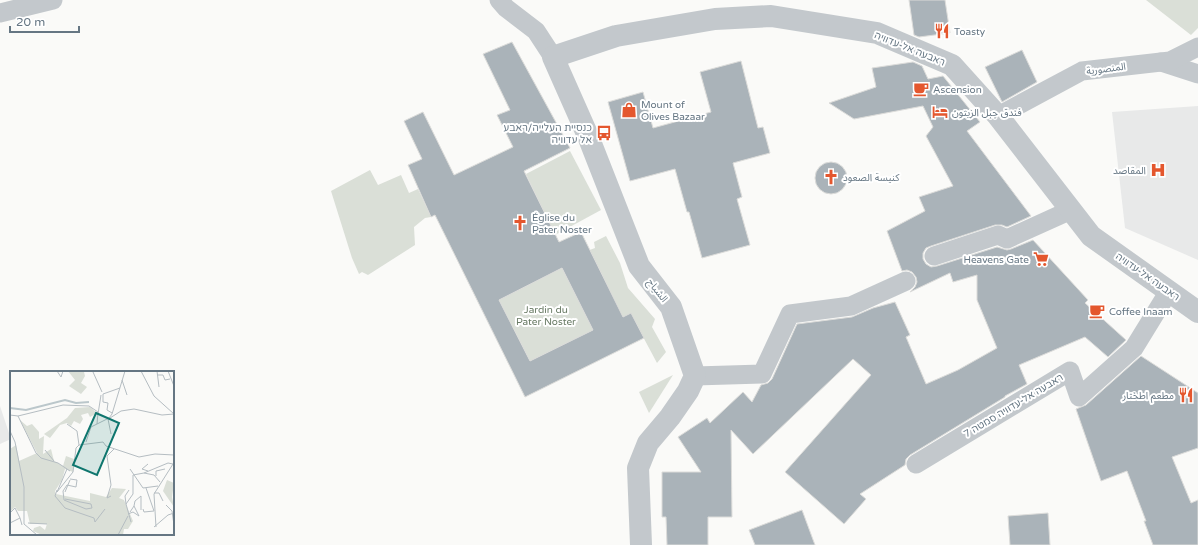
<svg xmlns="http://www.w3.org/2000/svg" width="1198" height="545" font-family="'Varela Round','Noto Sans Arabic',Heebo,sans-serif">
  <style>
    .built { fill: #e8e9e9 }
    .green { fill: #dadfd7 }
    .building { fill: #aab3b9; stroke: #dcdcda; fill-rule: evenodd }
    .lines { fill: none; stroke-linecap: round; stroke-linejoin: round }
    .minor { stroke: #c3c8cc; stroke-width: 19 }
    .tertiary { stroke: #c3c8cc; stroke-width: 22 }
    .labels { text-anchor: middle; stroke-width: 4; stroke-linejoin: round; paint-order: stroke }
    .poi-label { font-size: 10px; fill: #657683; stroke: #fff; text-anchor: start }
    .street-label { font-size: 10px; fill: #657683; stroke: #fff }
    .park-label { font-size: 10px; fill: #687a64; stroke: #fff }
    .inset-river { fill: none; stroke: #bbc7cb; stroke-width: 2 }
    .inset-road { fill: none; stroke: #b5bdc2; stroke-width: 1 }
    .view { fill: #0f766e; fill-opacity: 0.15; stroke: #0f766e; stroke-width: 2 }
    .inset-edge { fill: none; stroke: #657683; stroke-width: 2 }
  </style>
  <rect width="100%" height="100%" fill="#fafaf8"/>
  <g class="built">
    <path d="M 1198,106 L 1198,260 L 1125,228 L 1112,112 Z"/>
    <path d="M 0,406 L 11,439 L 0,444 Z"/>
  </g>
  <g class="green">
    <path d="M 1146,0 L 1198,0 L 1198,28 L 1191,35 Z"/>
    <path d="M 570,151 L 601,210 L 555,235 L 526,174 Z"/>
    <path d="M 370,170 L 378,185 L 401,175 L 409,193 L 418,189 L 431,217 L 425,218 L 414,227 L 415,245 L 368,275 L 362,272 L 359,274 L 352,258 L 331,191 Z"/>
    <path d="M 606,236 L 620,263 L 628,288 L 655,319 L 652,327 L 666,352 L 657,363 L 641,333 L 614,326 L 576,255 L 595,248 L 594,242 Z"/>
    <path d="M 562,268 L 593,330 L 530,361 L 499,300 Z"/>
    <path d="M 673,375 L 649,413 L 639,392 Z"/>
  </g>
  <g class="building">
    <path d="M 909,0 L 945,0 L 950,33 L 919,37 L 914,35 Z"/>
    <path d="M 512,42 L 570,148 L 524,171 L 559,242 L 581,232 L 623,317 L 631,313 L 644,338 L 525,397 L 435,215 L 431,217 L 408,165 L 422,159 L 404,121 L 423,112 L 454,175 L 513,147 L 497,115 L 510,110 L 483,54 ZM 562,268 L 593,330 L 530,361 L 499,300 Z"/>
    <path d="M 1022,50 L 1037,82 L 1002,102 L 985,67 Z"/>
    <path d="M 741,61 L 758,128 L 763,127 L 770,153 L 733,163 L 742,197 L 737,199 L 750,245 L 702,258 L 689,212 L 687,212 L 675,169 L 630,181 L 608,102 L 643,92 L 653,128 L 711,112 L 700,72 Z"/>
    <path d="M 913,62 L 922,66 L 928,79 L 943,76 L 980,122 L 967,131 L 1031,216 L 1007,227 L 1002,225 L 995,225 L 931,246 L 926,248 L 923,253 L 923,259 L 926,264 L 931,267 L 937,266 L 997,247 L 1007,250 L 1011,249 L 1033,240 L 1088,300 L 1085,303 L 1126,340 L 1108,357 L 1085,337 L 1019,365 L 1027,384 L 1005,396 L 1005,397 L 910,455 L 906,459 L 905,465 L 860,494 L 866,499 L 844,524 L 785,472 L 871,375 L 853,359 L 753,454 L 731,430 L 732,517 L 708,517 L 708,545 L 667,545 L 666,517 L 662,517 L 662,472 L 701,472 L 678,437 L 707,418 L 710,423 L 743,392 L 752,402 L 761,385 L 768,383 L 772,379 L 797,324 L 852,317 L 873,308 L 895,302 L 910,335 L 906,337 L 926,384 L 958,370 L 997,348 L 977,300 L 977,275 L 953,282 L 950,273 L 910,292 L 915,287 L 917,282 L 916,277 L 912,272 L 907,270 L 902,271 L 887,231 L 925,211 L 919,197 L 953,186 L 926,136 L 933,127 L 923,106 L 854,119 L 829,103 L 876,87 L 872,68 Z"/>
    <circle cx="831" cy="178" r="16"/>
    <path d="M 1141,356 L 1198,393 L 1198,448 L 1172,457 L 1191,503 L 1198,500 L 1198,545 L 1153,545 L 1144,521 L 1146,521 L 1127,471 L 1101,481 L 1076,409 L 1086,405 Z"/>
    <path d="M 802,510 L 815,545 L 755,545 L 749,530 Z"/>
    <path d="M 1048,513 L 1050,545 L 1010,545 L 1008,516 Z"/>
  </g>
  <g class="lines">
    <g class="minor">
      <path d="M 499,0 L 506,8 L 536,31 L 553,57"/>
      <path d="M 0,13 L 53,0"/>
      <path d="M 1161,62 L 1198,74"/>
      <path d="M 998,116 L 1082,71 L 1170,61 L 1198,47"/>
      <path d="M 934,256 L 998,235 L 1007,239 L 1071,210"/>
      <path d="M 695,376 L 762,374 L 790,314 L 851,306 L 906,281"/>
      <path d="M 916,464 L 1070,371 L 1079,397 L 1134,348 L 1169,291"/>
    </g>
    <path class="tertiary" d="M 641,545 L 638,468 L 648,443 L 670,417 L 688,391 L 695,376 L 671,307 L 639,266 L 588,136 L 553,57 L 616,36 L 715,19 L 771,16 L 877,33 L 952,65 L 998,116 L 1091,236 L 1198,312"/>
  </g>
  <defs>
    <symbol id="restaurant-bare" viewBox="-9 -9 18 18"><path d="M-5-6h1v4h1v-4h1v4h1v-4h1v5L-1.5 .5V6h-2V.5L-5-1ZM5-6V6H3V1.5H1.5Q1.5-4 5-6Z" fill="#e4572e" stroke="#fff" stroke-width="2.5" paint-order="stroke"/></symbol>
    <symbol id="cafe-bare" viewBox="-9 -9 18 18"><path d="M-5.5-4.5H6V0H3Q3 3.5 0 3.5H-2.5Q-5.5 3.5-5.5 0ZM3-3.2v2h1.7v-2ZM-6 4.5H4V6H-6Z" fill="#e4572e" stroke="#fff" stroke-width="2.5" paint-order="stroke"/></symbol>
    <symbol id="shop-bare" viewBox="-9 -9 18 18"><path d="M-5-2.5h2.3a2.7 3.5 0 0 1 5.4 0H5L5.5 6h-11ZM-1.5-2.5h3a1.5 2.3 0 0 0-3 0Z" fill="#e4572e" stroke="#fff" stroke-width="2.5" paint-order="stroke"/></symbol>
    <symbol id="hotel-bare" viewBox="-9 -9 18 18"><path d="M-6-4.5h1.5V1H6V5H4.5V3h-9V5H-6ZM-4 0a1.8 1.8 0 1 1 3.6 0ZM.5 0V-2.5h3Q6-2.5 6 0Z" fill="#e4572e" stroke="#fff" stroke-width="2.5" paint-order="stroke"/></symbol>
    <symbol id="bus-bare" viewBox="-9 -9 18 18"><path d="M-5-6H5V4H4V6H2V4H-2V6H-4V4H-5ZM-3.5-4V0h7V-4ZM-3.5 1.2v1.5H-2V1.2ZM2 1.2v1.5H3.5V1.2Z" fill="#e4572e" stroke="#fff" stroke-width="2.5" paint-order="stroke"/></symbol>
    <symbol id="hospital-bare" viewBox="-9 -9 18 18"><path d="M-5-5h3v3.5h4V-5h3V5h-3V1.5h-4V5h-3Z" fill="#e4572e" stroke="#fff" stroke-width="2.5" paint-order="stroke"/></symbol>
    <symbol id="church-bare" viewBox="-9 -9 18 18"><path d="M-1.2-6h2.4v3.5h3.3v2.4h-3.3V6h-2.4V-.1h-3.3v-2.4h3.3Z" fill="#e4572e" stroke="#fff" stroke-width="2.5" paint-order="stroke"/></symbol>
    <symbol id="supermarket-bare" viewBox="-9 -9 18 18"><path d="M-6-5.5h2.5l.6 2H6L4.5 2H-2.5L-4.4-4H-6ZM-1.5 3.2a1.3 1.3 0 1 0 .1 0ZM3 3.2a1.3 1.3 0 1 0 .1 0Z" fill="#e4572e" stroke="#fff" stroke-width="2.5" paint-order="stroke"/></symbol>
  </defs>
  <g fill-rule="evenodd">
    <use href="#restaurant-bare" x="931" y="20" width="22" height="22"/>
    <use href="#cafe-bare" x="910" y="78" width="22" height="22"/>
    <use href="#shop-bare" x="618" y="99" width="22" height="22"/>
    <use href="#hotel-bare" x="929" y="101" width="22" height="22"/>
    <use href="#bus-bare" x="593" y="122" width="22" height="22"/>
    <use href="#hospital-bare" x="1147" y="159" width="22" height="22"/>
    <use href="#church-bare" x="820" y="166" width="22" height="22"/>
    <use href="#church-bare" x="509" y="212" width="22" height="22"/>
    <use href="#supermarket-bare" x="1030" y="248" width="22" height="22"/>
    <use href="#cafe-bare" x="1086" y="300" width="22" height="22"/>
    <use href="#restaurant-bare" x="1175" y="384" width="22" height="22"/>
  </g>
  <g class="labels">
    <g class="poi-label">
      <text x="954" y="35">Toasty</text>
      <text x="933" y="93">Ascension</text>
      <text x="641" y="108">Mount of<tspan x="641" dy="12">Olives Bazaar</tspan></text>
      <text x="952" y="116">فندق جبل الزيتون</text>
      <text x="592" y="131" text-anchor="end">כנסיית העלייה/ראבע<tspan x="592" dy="12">אל עדוויה</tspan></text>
      <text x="1146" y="174" text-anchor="end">المقاصد</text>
      <text x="843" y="181">كنيسة الصعود</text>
      <text x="532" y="221">Église du<tspan x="532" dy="12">Pater Noster</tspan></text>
      <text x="1029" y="263" text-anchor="end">Heavens Gate</text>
      <text x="1109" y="315">Coffee Inaam</text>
      <text x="1174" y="399" text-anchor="end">مطعم اطختار</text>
    </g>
    <g class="street-label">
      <text transform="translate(910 48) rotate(22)" y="4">ראבעה אל-עדוויה</text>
      <text transform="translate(1106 68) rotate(-7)" y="4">المنصورية</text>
      <text transform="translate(1148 276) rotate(35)" y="4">ראבעה אל-עדוויה</text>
      <text transform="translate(658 290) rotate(52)" y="4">الشياح</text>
      <text transform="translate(1013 405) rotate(-31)" y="4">ראבעה אל-עדוויה סמטה 7</text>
    </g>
    <g class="park-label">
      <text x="546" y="313">Jardin du<tspan x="546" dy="12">Pater Noster</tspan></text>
    </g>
  </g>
  <g transform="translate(10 371)">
    <rect width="164" height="164" fill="#fafaf8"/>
    <path d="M 58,0 L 74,1 L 75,5 L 71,12 L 77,16 L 71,23 L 59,15 L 65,9 ZM 80,36 L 87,42 L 80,46 L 78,42 L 71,44 L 73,48 L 70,53 L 64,50 L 61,55 L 57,52 L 50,54 L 40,67 L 34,63 L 57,47 L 65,37 ZM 10,49 L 17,55 L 22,53 L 29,61 L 29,68 L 34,65 L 33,83 L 41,78 L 44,90 L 53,95 L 56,85 L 64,88 L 63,101 L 55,98 L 52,109 L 45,120 L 46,123 L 80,130 L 80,122 L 96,126 L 102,117 L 116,118 L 109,127 L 114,129 L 123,150 L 118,158 L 114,158 L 113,164 L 32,164 L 23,160 L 24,157 L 30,155 L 35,159 L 37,153 L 20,153 L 17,140 L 8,140 L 5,136 L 0,141 L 0,78 L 6,74 L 9,90 L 27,82 ZM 157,109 L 164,112 L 162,126 L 164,136 L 153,120 Z" fill="#dadfd7"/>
    <path class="inset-river" d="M 0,37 L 16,39 L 55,29 L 66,32 L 79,31"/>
    <path class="inset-road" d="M 47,0 L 51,6 L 53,0M 131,0 L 144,25 L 164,43M 147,0 L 149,16M 158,0 L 164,15M 83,1 L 92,21M 147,4 L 153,4 L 155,9 L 160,8M 112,9 L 117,24M 102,42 L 97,39 L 98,32 L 93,31 L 93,23 L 110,17M 88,43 L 91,24M 164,43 L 164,56M 0,44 L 8,45 L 53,34 L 79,35 L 88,41 L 87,53M 8,45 L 26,82 L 31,87 L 48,92 L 60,100M 100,47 L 111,40 L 124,38 L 152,44 L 164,43M 98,48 L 101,63M 57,53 L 67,60 L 69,74M 0,60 L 5,71 L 14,116 L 14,153 L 27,164M 76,71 L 81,56 L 99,47 L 102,43 L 115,0M 69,74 L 93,71 L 96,75 L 129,86 L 145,83 L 164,84M 35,79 L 44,90M 138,93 L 132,98 L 138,100M 57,98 L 47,121 L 63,101M 120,98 L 133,117 L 148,115M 63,101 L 66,77 L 69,74M 134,102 L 158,92 L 163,93 L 144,123 L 146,156M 146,105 L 146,100 L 155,98M 57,114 L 66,116 L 67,109 L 60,108M 136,117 L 144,140M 47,119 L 45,125 L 55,137 L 84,147 L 85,151 L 95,138M 55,121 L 60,109M 144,122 L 149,122 L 153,130M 101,125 L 97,127 L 101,114 L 97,85 L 104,78M 55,128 L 81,133 L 82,137 L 76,138 L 54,129 L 53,120 L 57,114M 116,133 L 115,125 L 119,119M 156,134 L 162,140 L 164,154M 124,135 L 125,130 L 131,125 L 131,139M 133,138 L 134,141 L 144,140M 0,142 L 5,137 L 10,147M 118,143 L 123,141 L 129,145 L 124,135 L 120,141M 121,151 L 116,133 L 123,123 L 123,104 L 134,102 L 144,104 L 150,111M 0,152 L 10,147 L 12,154M 18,152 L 37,153M 144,156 L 158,144 L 164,142M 108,164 L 118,145"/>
    <path class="view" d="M 86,42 L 109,52 L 87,104 L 63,94 Z"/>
    <rect width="164" height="164" class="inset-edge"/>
  </g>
  <path d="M10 26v6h69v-6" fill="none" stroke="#657683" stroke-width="2"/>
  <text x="16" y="26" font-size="12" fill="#657683" stroke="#ffffff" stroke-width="3" paint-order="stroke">20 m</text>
</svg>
